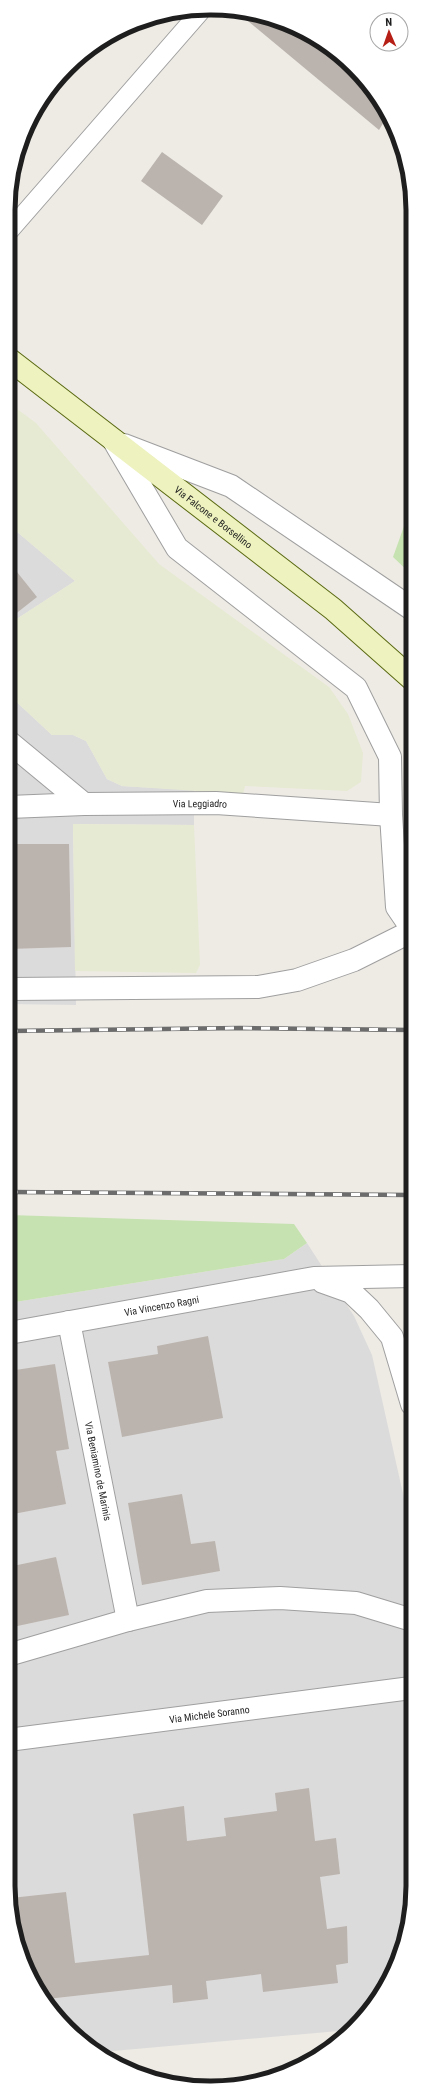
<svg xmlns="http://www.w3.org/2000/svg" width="421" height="2096" font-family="'Roboto Condensed',sans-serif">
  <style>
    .residential { fill: #dcdbdb }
    .farmland { fill: #e7ead2 }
    .grass { fill: #c6e2b0 }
    .building { fill: #bbb4ae }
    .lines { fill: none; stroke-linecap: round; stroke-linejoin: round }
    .lane-casing { stroke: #9f9f9f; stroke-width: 20 }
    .street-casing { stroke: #9f9f9f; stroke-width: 24 }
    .secondary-casing { stroke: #5a6911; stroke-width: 24 }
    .lane { stroke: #fff; stroke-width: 18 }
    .street { stroke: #fff; stroke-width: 22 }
    .secondary { stroke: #edf2be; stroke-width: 22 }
    .rail-casing { stroke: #6c6c6c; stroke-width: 4.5 }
    .rail { stroke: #fff; stroke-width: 3; stroke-dasharray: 9; stroke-linecap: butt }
    .labels { text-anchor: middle; stroke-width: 4; stroke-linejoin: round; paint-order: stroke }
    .street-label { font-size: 10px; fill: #1e1e1e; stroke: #fff }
    .rim { fill: none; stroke: #1e1e1e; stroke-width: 5 }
  </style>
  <rect width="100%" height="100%" fill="#eeebe5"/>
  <g class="residential">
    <path d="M 9,525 L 75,581 L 9,624 Z"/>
    <path d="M 9,695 L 52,735 L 73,735 L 86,741 L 107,779 L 122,786 L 194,790 L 194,825 L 73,824 L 76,1005 L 9,1004 Z"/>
    <path d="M 307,1243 L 354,1316 L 372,1355 L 412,1534 L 411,1912 L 392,1975 L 350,2030 L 102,2052 L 67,2029 L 23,1963 L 8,1885 L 9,1303 L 284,1259 Z"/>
  </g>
  <g class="farmland">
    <path d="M 9,403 L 36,423 L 159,564 L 329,687 L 348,714 L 363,753 L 361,782 L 347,791 L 245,786 L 243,794 L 122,786 L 107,779 L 86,741 L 73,735 L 52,735 L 9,695 L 9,624 L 75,581 L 9,525 Z"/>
    <path d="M 73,824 L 194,825 L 200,965 L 196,973 L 75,971 Z"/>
  </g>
  <g class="grass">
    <path d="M 412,504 L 412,575 L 393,557 Z"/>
    <path d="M 9,1215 L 294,1224 L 307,1243 L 284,1259 L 9,1303 Z"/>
  </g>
  <g class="building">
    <path d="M 245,12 L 300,29 L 354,67 L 388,115 L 379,130 L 242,16 Z"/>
    <path d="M 162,152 L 223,196 L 202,225 L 141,181 Z"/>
    <path d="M 9,562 L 37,597 L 9,619 Z"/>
    <path d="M 9,844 L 69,844 L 71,947 L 9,949 Z"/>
    <path d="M 208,1336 L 223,1418 L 122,1437 L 108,1362 L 158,1354 L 157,1346 Z"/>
    <path d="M 55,1364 L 69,1449 L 56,1451 L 66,1504 L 8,1515 L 8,1451 L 11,1451 L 8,1435 L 9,1371 Z"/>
    <path d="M 182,1494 L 191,1544 L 215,1541 L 220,1571 L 142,1585 L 128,1503 Z"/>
    <path d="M 56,1557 L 69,1615 L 8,1628 L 8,1567 Z"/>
    <path d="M 309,1788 L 315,1841 L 336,1838 L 340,1874 L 320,1877 L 327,1929 L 347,1926 L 348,1963 L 336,1965 L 338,1983 L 263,1992 L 261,1974 L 206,1981 L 208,1999 L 173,2003 L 172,1985 L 47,1999 L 23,1963 L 11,1898 L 66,1892 L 75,1963 L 149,1955 L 133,1814 L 184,1806 L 187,1841 L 226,1836 L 224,1818 L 277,1811 L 275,1793 Z"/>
  </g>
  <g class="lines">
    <defs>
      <path id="lane" d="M 10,230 L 200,12"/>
      <g id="street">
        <path d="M 114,441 L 177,548 L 356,688 L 390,757 L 391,815 L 397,907 L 412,929"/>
        <path d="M 124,445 L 231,486 L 412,609"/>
        <path d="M 9,742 L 84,804"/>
        <path id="s1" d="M 9,807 L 84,804 L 216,803 L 391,815"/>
        <path d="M 9,989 L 258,987 L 297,980 L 354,960 L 412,931"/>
        <path d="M 323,1282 L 351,1292 L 369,1309 L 392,1337 L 412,1404"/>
        <path id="s2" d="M 69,1322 L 128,1620"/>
        <path id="s3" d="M 9,1333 L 314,1278 L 412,1276"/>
        <path d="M 8,1655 L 128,1620 L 207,1601 L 280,1598 L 356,1603 L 412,1620"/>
        <path id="s4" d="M 8,1740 L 411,1688"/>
      </g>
      <g id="secondary">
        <path id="s5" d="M 10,360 L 333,609 L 412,679"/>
      </g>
    </defs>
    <use href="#lane" class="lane-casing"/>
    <use href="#street" class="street-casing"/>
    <use href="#secondary" class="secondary-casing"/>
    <use href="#lane" class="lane"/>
    <use href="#street" class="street"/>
    <use href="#secondary" class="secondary"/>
    <defs>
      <g id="rail">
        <path d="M 9,1031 L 240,1028 L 412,1030"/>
        <path d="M 9,1192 L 412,1195"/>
      </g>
    </defs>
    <use href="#rail" class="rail-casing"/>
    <use href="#rail" class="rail"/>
  </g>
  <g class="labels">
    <g class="street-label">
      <text dy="4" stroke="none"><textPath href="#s5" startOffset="257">Via Falcone e Borsellino</textPath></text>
      <text dy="4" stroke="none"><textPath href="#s1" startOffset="191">Via Leggiadro</textPath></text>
      <text dy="4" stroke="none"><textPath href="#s3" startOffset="155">Via Vincenzo Ragni</textPath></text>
      <text dy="4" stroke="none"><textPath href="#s2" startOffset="152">Via Beniamino de Marinis</textPath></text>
      <text dy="4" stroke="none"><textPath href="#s4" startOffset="203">Via Michele Soranno</textPath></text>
    </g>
  </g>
  <path d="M0 0H421V2096H0ZM210 15H211A195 195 0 0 1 406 210V1886A195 195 0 0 1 211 2081H210A195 195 0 0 1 15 1886V210A195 195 0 0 1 210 15Z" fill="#fff" fill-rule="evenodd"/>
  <path class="rim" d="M210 15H211A195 195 0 0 1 406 210V1886A195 195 0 0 1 211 2081H210A195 195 0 0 1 15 1886V210A195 195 0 0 1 210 15Z"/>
  <g transform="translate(389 32) rotate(358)"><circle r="19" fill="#ffffff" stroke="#a5a5a5"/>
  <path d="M0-3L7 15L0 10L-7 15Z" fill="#b61f16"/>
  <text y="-6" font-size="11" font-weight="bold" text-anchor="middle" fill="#1e1e1e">N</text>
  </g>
</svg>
